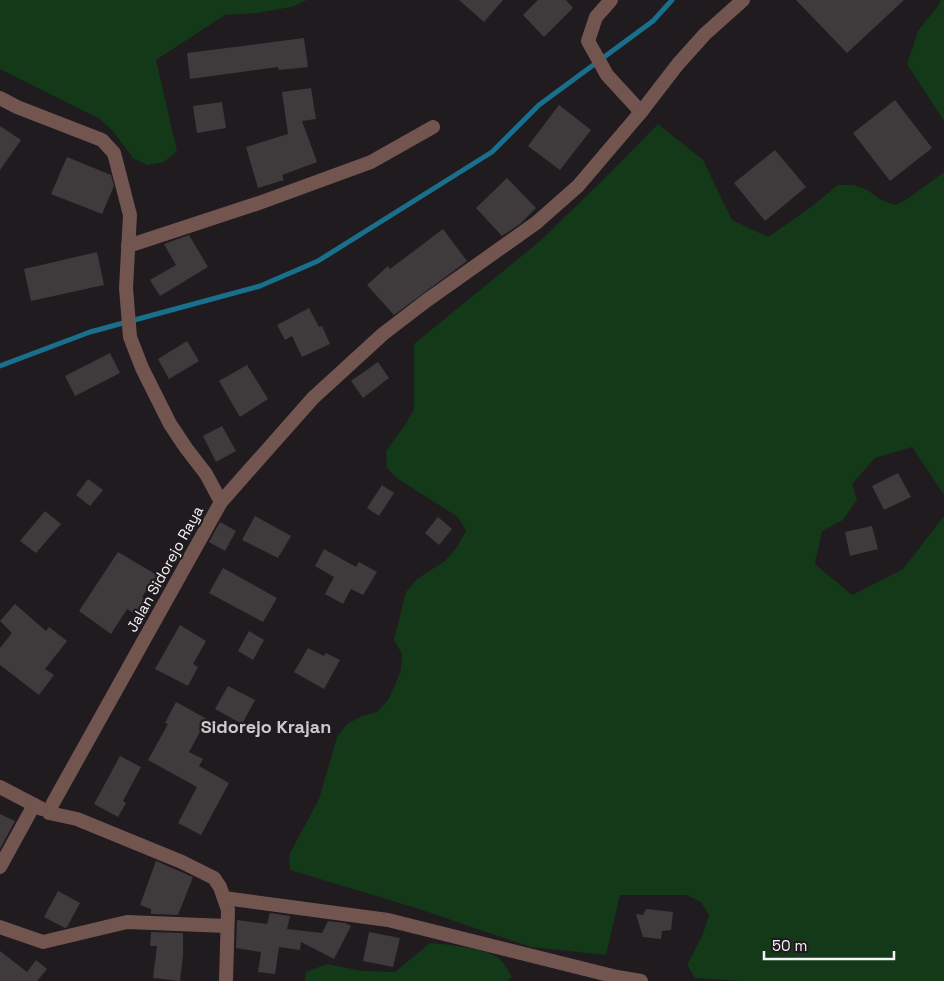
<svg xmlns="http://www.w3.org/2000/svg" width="944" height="981" font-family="'Space Grotesk',sans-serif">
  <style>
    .green { fill: #133919 }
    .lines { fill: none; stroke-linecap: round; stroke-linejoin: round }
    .stream { stroke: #19708d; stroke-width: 5 }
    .building { fill: #3f3a3c }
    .minor { stroke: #72554f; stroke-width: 14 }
    .labels { text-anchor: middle; stroke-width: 4.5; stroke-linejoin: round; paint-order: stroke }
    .street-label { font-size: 15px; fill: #f6f3f6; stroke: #1f1b1f }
    .quarter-label { font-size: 18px; font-weight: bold; fill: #cdc8cd; stroke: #1f1b1f }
  </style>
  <rect width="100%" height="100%" fill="#1f1b1f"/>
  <g class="green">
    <path d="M 0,0 L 307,0 L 291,7 L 257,13 L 225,15 L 156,60 L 177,151 L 164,162 L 147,165 L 133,158 L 112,130 L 100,119 L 0,69 Z"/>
    <path d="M 941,0 L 944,0 L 944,121 L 907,64 L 918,31 L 938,6 Z"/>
    <path d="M 658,124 L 703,160 L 732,220 L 768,237 L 811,207 L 838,185 L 854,185 L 869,191 L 881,200 L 896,205 L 910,197 L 944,172 L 944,495 L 912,447 L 875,458 L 852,484 L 857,500 L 843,520 L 822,531 L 815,564 L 852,595 L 903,569 L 944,516 L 944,981 L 741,981 L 695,978 L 687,965 L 703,934 L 709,915 L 701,902 L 686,895 L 620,895 L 606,955 L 531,947 L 416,908 L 290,870 L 289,855 L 319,799 L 337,737 L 347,724 L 362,716 L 377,712 L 388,700 L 395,685 L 401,670 L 402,654 L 394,640 L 406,592 L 417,579 L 445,561 L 457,547 L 466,531 L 458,517 L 398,479 L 387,468 L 386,451 L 405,425 L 414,409 L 414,344 L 540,241 L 604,179 Z"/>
    <path d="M 430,943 C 446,944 491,949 501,960 C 505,965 508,971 512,977 L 507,981 L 305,981 L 306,972 L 327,964 L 363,971 L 395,972 Z"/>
  </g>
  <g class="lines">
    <path class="stream" d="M 0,366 L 90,332 L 260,286 L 318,261 L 492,152 L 539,105 L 653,21 L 672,0"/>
  </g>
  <g class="building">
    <path d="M 459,0 L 503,0 L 484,22 Z"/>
    <path d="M 538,0 L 566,0 L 573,8 L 544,37 L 523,15 Z"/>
    <path d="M 796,0 L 904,0 L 847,53 Z"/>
    <path d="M 304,38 L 308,67 L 279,70 L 278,67 L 190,79 L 187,53 Z"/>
    <path d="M 311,88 L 316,119 L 302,121 L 317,162 L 282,175 L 284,180 L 258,188 L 246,147 L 288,134 L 282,92 Z"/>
    <path d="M 895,100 L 932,148 L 890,181 L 853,133 Z"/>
    <path d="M 222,102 L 226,128 L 197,133 L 193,106 Z"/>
    <path d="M 559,105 L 591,130 L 560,170 L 528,146 Z"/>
    <path d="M 0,126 L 21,140 L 0,170 Z"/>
    <path d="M 775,150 L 806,187 L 765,221 L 734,183 Z"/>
    <path d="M 67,157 L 111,175 L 114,186 L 102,214 L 51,194 Z"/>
    <path d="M 507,178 L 536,208 L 520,224 L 502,236 L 476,208 Z"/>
    <path d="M 443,229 L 467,261 L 394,315 L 367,285 L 388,266 L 390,269 Z"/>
    <path d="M 189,235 L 208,267 L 160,296 L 150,280 L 176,265 L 164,244 Z"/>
    <path d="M 97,252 L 104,285 L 31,301 L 24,269 Z"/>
    <path d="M 309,308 L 319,327 L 322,326 L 330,344 L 302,357 L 292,336 L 285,340 L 277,325 Z"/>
    <path d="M 187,341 L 199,361 L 169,379 L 158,359 Z"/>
    <path d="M 110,353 L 120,373 L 75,396 L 65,376 Z"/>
    <path d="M 378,362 L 389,378 L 363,398 L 351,381 Z"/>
    <path d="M 247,365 L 268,399 L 240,417 L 219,381 Z"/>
    <path d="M 222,426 L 236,451 L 216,462 L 203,436 Z"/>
    <path d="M 898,473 L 911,497 L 884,510 L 872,486 Z"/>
    <path d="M 88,479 L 103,490 L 90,506 L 76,495 Z"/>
    <path d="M 382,485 L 394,493 L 379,516 L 367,508 Z"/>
    <path d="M 45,511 L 61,524 L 36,553 L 20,541 Z"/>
    <path d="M 255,516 L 291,536 L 278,558 L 242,540 Z"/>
    <path d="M 438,517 L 452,529 L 439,545 L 425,533 Z"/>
    <path d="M 220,522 L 236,531 L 225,551 L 209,542 Z"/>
    <path d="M 872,526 L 878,549 L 850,556 L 845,532 Z"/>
    <path d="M 324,549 L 356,567 L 359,562 L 377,572 L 363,595 L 351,589 L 343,604 L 325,594 L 334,577 L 315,566 Z"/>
    <path d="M 118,552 L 157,575 L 142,597 L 151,603 L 141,618 L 127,609 L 111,634 L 79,611 Z"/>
    <path d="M 223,568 L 277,598 L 263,622 L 209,593 Z"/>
    <path d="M 15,604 L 46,631 L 49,627 L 67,641 L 45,669 L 54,675 L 39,695 L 0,665 L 0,648 L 12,633 L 0,621 Z"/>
    <path d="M 180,625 L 206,641 L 193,664 L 198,667 L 188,686 L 155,669 Z"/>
    <path d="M 249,631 L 264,640 L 253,660 L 238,651 Z"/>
    <path d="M 308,648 L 324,656 L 326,653 L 340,660 L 324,689 L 294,672 Z"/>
    <path d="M 228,686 L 255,700 L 242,724 L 215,709 Z"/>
    <path d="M 176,702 L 207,719 L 189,752 L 203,759 L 199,766 L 229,783 L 201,835 L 178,823 L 197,787 L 148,760 L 168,724 L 165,723 Z"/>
    <path d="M 120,756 L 141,767 L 123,801 L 126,803 L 118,817 L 94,804 Z"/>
    <path d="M 0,814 L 15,821 L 0,849 Z"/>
    <path d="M 156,861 L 193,877 L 178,915 L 151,914 L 151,909 L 140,905 Z"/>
    <path d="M 58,891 L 80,903 L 67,927 L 65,928 L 44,917 Z"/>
    <path d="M 646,909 L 673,912 L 671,930 L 662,931 L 661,939 L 643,937 L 636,914 L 643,915 Z"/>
    <path d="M 270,913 L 290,916 L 287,929 L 322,933 L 328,921 L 345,923 L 351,926 L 334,959 L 301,942 L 300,950 L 279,947 L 275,974 L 258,972 L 261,952 L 236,948 L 237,920 L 267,924 Z"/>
    <path d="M 151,932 L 183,933 L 183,955 L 180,981 L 153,978 L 157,946 L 150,946 Z"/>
    <path d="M 369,932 L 400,938 L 393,967 L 363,961 Z"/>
    <path d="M 0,951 L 27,972 L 36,960 L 47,969 L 37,981 L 0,981 Z"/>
  </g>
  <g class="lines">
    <g class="minor">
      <path d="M 611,0 L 596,17 L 588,41 L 607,75 L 641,112"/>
      <path d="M 0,98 L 17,107 L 102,140 L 114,153 L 130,215 L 126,288 L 130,337 L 142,368 L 170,424 L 186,448 L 206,474 L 221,502 L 53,803 L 49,813 L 77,819 L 182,862 L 214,878 L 220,887 L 228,910 L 226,981"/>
      <path d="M 128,246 L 259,203 L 371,162 L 433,127"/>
      <path d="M 221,502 L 313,398 L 383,334 L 426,301 L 536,223 L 578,186 L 641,112 L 678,64 L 705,34 L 743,0"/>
      <path d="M 0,787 L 42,809"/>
      <path d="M 0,867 L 34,805"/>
      <path d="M 224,898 L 388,920 L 617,977 L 641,981"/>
      <path d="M 0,927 L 43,942 L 127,922 L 227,926"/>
    </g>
  </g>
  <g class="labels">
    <g class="street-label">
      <text transform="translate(165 569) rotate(-61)" y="5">Jalan Sidorejo Raya</text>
    </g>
    <g class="quarter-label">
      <text x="266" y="733">Sidorejo Krajan</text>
    </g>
  </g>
  <path d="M764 951v8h130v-8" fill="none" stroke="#f6f3f6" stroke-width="2.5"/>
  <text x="772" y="951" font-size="15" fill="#f6f3f6" stroke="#1f1b1f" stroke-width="4" paint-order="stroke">50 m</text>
</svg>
